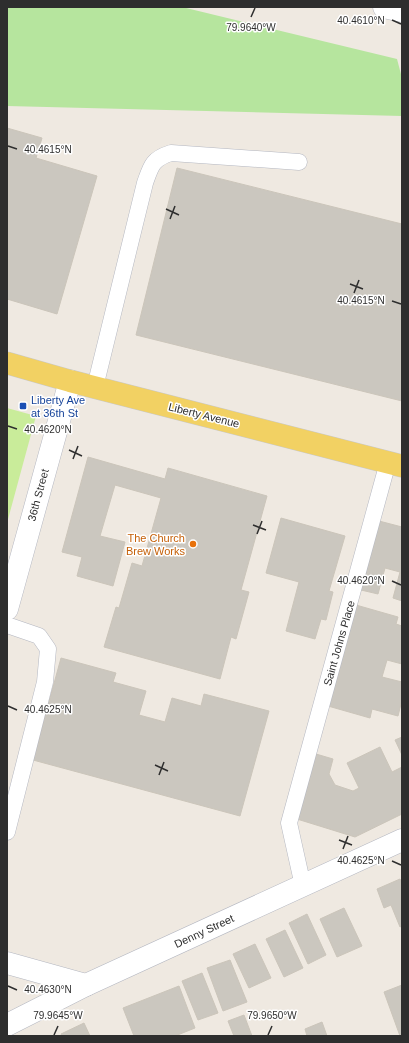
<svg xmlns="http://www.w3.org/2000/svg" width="409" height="1043" font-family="Arial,sans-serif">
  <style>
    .grass { fill: #b6e59e }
    .pitch { fill: #c9ec9a }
    .building { fill: #cbc7bf; stroke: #cbc5ba }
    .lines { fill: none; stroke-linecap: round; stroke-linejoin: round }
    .service-casing { stroke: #b4b7c1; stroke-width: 17 }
    .minor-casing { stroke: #b4b7c1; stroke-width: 23 }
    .primary-casing { stroke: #c9c9c9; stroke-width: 23 }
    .service { stroke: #fff; stroke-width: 16 }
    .minor { stroke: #fff; stroke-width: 22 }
    .primary { stroke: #f2d163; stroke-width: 22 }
    .ticks { fill: none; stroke: #2e2e2e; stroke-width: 1.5 }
    .transit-dot { fill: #1a4fb4; stroke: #fff; stroke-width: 1.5 }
    .food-dot { fill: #e8710a; stroke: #fff; stroke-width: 1.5 }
    .labels { text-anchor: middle; stroke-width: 3; stroke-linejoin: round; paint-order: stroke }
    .transit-label { font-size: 11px; fill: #164399; stroke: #fff; text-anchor: start }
    .street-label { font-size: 11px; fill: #2e2e2e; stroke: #fff }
    .food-label { font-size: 11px; fill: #c56008; stroke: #fff; text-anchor: end }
    .ticks-label { font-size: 10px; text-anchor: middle; fill: #2e2e2e; stroke: #fff; stroke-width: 3; stroke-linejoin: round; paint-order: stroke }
  </style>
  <rect width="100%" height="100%" fill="#efe9e1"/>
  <path class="grass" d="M 7,7 L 182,7 L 397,59 L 402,78 L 402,116 L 7,106 Z"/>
  <path class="pitch" d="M 7,408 L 36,416 L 7,523 Z"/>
  <g class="building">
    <path d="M 7,128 L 42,138 L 36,158 L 97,176 L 57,314 L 7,299 Z"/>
    <path d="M 177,168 L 402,224 L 402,401 L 136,335 Z"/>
    <path d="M 88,457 L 165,479 L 168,468 L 267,496 L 241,590 L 249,592 L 236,639 L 231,637 L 220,679 L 104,647 L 116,607 L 119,608 L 132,563 L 142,566 L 161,498 L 115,485 L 100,536 L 125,542 L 113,586 L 77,576 L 82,557 L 62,552 Z"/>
    <path d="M 281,518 L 345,536 L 329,591 L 333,592 L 326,620 L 321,619 L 315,639 L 286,631 L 299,582 L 266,573 Z"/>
    <path d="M 379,521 L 402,527 L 402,601 L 393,598 L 400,572 L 385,568 L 378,594 L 361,590 Z"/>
    <path d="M 356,605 L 398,617 L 396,624 L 402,626 L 402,664 L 387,660 L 382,677 L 402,682 L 402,700 L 398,716 L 372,709 L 370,718 L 328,706 Z"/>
    <path d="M 61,658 L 116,673 L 113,682 L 146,691 L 139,715 L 165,722 L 172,698 L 201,706 L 204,694 L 269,711 L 240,816 L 33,760 Z"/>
    <path d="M 402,737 L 402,755 L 395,740 Z"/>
    <path d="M 380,747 L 392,772 L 402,767 L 402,814 L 355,837 L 297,819 L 316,754 L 333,759 L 329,774 L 335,785 L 353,791 L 359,788 L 347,763 Z"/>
    <path d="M 400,879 L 402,884 L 402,926 L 400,927 L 391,905 L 384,908 L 377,889 Z"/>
    <path d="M 344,908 L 362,946 L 337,957 L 320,919 Z"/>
    <path d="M 307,914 L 326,955 L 308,964 L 289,923 Z"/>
    <path d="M 285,930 L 303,968 L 284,977 L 266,939 Z"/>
    <path d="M 255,944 L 271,978 L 249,988 L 233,954 Z"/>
    <path d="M 230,960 L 247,1002 L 223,1011 L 207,968 Z"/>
    <path d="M 202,973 L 218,1013 L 198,1020 L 182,981 Z"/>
    <path d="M 402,985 L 402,1036 L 400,1036 L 384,992 Z"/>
    <path d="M 179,986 L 195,1028 L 175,1036 L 134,1036 L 123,1008 Z"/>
    <path d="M 244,1015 L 252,1036 L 234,1036 L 228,1021 Z"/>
    <path d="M 322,1022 L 327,1036 L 307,1036 L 305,1029 Z"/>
    <path d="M 84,1023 L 90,1036 L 62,1036 L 61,1034 Z"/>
  </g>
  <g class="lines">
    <defs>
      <g id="service">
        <path d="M 95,387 L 145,183 C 151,166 152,159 171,153 L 299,162"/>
        <path d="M 7,625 L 39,636 L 48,649 L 45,682 L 7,832"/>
        <path d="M 303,886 L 289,823 L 388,462"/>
      </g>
      <g id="minor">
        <path d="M 384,7 L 402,11"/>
        <path d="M 7,609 L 70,381"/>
        <path d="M 7,963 L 86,985"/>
        <path d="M 7,1025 L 86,985 L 402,840"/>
      </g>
      <path id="primary" d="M 7,363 L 70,381 L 402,466"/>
    </defs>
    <use href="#service" class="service-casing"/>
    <use href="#minor" class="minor-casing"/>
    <use href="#primary" class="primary-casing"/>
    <use href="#service" class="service"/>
    <use href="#minor" class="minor"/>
    <use href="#primary" class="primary"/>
  </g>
  <path class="ticks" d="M 251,17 L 255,8M 392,20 L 401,24M 8,146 L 17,149M 166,209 L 179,215M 170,219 L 175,206M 350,284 L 363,289M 354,293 L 359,280M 392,301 L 401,304M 8,426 L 17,429M 69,450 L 82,456M 73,459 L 78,446M 253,525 L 266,530M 257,534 L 262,521M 392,581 L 401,585M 8,706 L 17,710M 155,765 L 168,771M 159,775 L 164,762M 339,840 L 352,845M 343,849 L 348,836M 392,861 L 401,865M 8,986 L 17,990M 54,1035 L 58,1026M 268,1035 L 272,1026"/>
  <rect class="transit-dot" x="19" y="402" width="8" height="8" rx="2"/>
  <circle class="food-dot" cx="193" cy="544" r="4"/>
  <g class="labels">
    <g class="transit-label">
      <text x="31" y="404">Liberty Ave<tspan x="31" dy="13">at 36th St</tspan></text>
    </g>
    <g class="street-label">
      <text transform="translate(204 415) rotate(14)" y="4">Liberty Avenue</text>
      <text transform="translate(38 495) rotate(-75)" y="4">36th Street</text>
      <text transform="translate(339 643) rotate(-74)" y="4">Saint Johns Place</text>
      <text transform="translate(204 931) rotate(-25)" y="4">Denny Street</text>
    </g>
    <g class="food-label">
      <text x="185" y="542">The Church<tspan x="185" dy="13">Brew Works</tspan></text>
    </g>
  </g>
  <g class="ticks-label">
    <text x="361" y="24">40.4610°N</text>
    <text x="251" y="31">79.9640°W</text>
    <text x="48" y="153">40.4615°N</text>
    <text x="361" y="304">40.4615°N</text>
    <text x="48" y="433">40.4620°N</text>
    <text x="361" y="584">40.4620°N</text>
    <text x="48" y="713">40.4625°N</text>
    <text x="361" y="864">40.4625°N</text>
    <text x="48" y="993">40.4630°N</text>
    <text x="58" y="1019">79.9645°W</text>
    <text x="272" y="1019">79.9650°W</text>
  </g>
  <rect width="409" height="1043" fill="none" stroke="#2e2e2e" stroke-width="16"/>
</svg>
